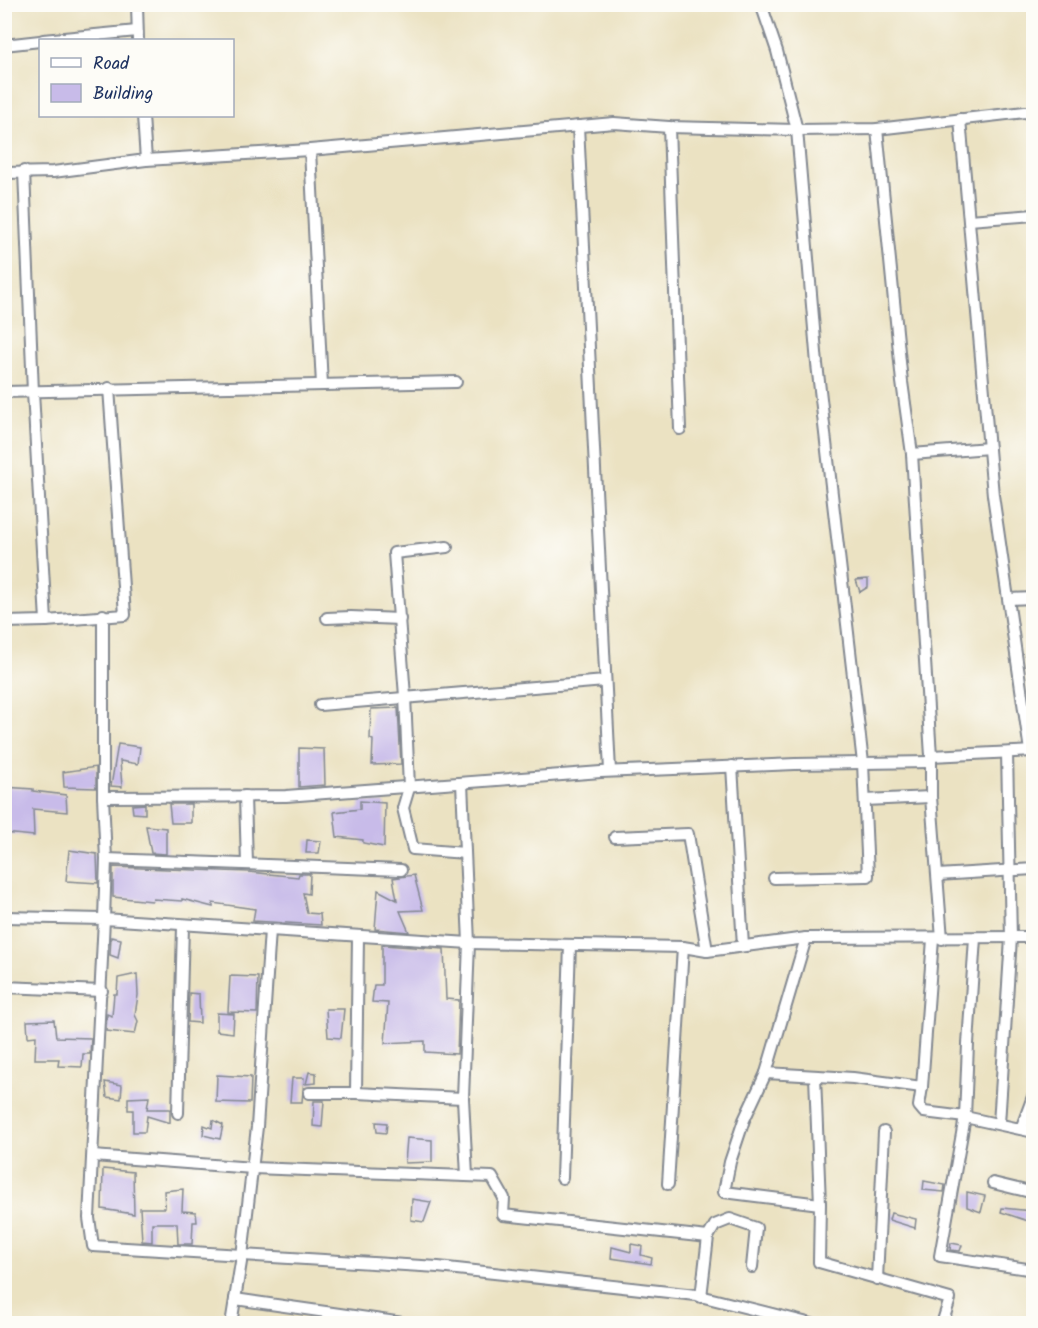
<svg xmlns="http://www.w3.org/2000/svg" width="1038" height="1328" font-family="Kalam,sans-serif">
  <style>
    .building { fill: #c8bbe9 }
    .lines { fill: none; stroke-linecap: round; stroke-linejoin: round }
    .street-casing { stroke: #838890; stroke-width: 14 }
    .street { stroke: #fff; stroke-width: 10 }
  </style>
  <rect width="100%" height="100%" fill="#fdfcf7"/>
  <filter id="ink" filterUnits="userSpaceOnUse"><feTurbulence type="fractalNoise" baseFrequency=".0167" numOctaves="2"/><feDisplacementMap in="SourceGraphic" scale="12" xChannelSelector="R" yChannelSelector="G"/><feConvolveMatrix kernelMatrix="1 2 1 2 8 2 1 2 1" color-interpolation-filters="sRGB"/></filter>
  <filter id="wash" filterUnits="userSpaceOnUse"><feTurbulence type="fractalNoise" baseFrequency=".008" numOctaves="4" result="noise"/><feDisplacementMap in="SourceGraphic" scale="24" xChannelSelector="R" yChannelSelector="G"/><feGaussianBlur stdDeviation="1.35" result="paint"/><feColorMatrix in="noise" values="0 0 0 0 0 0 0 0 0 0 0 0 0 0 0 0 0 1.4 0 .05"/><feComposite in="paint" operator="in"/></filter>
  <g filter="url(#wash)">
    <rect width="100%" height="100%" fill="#ebe2c2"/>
    <g id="blocks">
      <g class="building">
        <path d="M 868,579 L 868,587 L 860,592 L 856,580 Z"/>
        <path d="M 398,708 L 401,764 L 372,765 L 373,740 L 370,739 L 371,709 Z"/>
        <path d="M 118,744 L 140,747 L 138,764 L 120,761 L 122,787 L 111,786 Z"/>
        <path d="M 299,748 L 324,749 L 325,785 L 299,787 Z"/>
        <path d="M 96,767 L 96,788 L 64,787 L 63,772 Z"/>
        <path d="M 4,787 L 33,789 L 33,791 L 66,795 L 67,812 L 33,809 L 34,836 L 4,833 Z"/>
        <path d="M 360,801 L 385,803 L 384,847 L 363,843 L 363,840 L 337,837 L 334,812 L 360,809 Z"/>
        <path d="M 145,804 L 145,814 L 133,813 L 132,805 Z"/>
        <path d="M 169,804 L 191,804 L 191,823 L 171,823 Z"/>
        <path d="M 146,826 L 166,828 L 166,854 L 151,853 Z"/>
        <path d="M 307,840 L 321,841 L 319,853 L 306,853 Z"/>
        <path d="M 69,850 L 97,854 L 98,883 L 66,881 Z"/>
        <path d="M 113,867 L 249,872 L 298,877 L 299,874 L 310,874 L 309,894 L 303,893 L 307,913 L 320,914 L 321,925 L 253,921 L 255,909 L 213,903 L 213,907 L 182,899 L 182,901 L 153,899 L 152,901 L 113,897 Z"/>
        <path d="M 414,875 L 423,910 L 400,911 L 409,932 L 375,929 L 378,890 L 397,900 L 393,878 Z"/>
        <path d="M 111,937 L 121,939 L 118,958 L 110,955 Z"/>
        <path d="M 382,945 L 444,949 L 446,999 L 459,1000 L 457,1054 L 425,1052 L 425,1041 L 385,1043 L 388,1003 L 372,1002 L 374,985 L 382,985 Z"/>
        <path d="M 137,974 L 138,995 L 135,1015 L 138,1021 L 135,1034 L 106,1031 L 107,1014 L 112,1016 L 114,994 L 117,994 L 118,978 Z"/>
        <path d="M 230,976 L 258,977 L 257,1013 L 228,1012 Z"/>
        <path d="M 189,993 L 199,994 L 200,1023 L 188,1022 Z"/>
        <path d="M 326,1009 L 344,1009 L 341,1038 L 328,1037 Z"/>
        <path d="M 217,1013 L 234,1014 L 233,1033 L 217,1031 Z"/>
        <path d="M 54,1020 L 56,1037 L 91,1038 L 90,1054 L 83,1054 L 82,1067 L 58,1066 L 59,1059 L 35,1059 L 36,1036 L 28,1037 L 27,1021 Z"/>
        <path d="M 309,1072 L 316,1073 L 316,1083 L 306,1084 Z"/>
        <path d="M 217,1075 L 251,1077 L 250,1103 L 216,1102 Z"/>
        <path d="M 292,1078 L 304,1078 L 302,1102 L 290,1102 Z"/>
        <path d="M 105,1082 L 122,1085 L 121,1099 L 107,1097 Z"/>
        <path d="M 149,1097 L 147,1109 L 170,1109 L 170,1123 L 147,1116 L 145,1132 L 133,1132 L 133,1110 L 128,1110 L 128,1098 Z"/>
        <path d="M 314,1101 L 324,1101 L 322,1127 L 313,1126 Z"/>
        <path d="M 213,1120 L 223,1125 L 220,1139 L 203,1135 L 204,1125 L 212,1128 Z"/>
        <path d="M 376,1122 L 387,1123 L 386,1133 L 377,1132 Z"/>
        <path d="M 407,1138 L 432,1140 L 432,1162 L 405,1163 Z"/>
        <path d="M 103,1169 L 133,1172 L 134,1214 L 102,1209 Z"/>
        <path d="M 924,1181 L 945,1185 L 944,1192 L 923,1190 Z"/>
        <path d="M 183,1189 L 182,1211 L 196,1212 L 197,1222 L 193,1222 L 192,1244 L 178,1244 L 177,1223 L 152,1223 L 152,1242 L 142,1241 L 140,1208 L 165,1208 L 164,1191 Z"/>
        <path d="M 967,1192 L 985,1196 L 981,1212 L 967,1207 Z"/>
        <path d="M 412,1199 L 431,1202 L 424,1222 L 411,1220 Z"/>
        <path d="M 1002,1208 L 1033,1211 L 1031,1222 L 1001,1212 Z"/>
        <path d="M 891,1213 L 916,1219 L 915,1228 L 889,1220 Z"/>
        <path d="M 951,1243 L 962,1245 L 960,1251 L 950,1250 Z"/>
        <path d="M 631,1244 L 642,1246 L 641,1255 L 652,1258 L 651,1264 L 611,1258 L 612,1247 L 631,1252 Z"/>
      </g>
    </g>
  </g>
  <g filter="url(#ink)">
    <use href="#blocks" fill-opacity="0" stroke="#838890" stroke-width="1.5"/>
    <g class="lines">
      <defs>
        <g id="street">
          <path d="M 137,4 L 138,40"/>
          <path d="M 761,4 L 777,51 L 797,130 L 817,364 L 863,763 L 868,876 L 774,878"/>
          <path d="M 43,40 L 137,31"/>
          <path d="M 4,45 L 40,41"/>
          <path d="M 143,116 L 146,160"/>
          <path d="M 960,119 L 993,495 L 1030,751"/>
          <path d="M 578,126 L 610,771"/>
          <path d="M 669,127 L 680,429"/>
          <path d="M 877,129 L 902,382 L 912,454 L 931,756 L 931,797 L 942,939"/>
          <path d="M 310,150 L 322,385"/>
          <path d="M 24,171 L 33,392 L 46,621"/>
          <path d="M 4,173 L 53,172 L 146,160 L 310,150 L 614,123 L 669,127 L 797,130 L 877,129 L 1025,112 L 1034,113"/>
          <path d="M 969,220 L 1034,215"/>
          <path d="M 4,392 L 456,382"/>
          <path d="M 912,454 L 989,448"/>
          <path d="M 447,547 L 394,553 L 405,696 L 408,764 L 409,788 L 403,808 L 413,849 L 465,853"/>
          <path d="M 1009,599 L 1034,598"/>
          <path d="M 103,615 L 103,797"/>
          <path d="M 327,618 L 351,617 L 400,619"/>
          <path d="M 4,622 L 46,621 L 125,615 L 109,388"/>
          <path d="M 320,705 L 605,681"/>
          <path d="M 931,756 L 1034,751"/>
          <path d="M 931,762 L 795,764 L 601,772 L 286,796 L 103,797 L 106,859 L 104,919 L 469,943 L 683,947 L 707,951 L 806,938 L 1034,937"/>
          <path d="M 732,766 L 743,946"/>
          <path d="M 245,796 L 247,864"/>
          <path d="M 865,800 L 931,797"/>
          <path d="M 615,837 L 688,834 L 707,951"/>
          <path d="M 106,859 L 401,870"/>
          <path d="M 938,875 L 1034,869"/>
          <path d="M 4,917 L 104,919 L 89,1218 L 93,1246 L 438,1267 L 696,1295 L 812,1324"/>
          <path d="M 358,936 L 356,1093 L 463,1098 L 469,943 L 462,783"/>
          <path d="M 4,987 L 102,991"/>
          <path d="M 766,1073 L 806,938"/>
          <path d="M 815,1076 L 820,1204 L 819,1262 L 950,1299 L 942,1324"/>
          <path d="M 922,1087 L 919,1106 L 924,1112 L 965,1117 L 968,1044 L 975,938"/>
          <path d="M 309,1093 L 356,1093"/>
          <path d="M 463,1098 L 467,1176"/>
          <path d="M 178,1113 L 183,926"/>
          <path d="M 999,1124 L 1011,938 L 1007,753"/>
          <path d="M 1021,1129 L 1034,1094"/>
          <path d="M 1034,1132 L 965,1117 L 940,1256 L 1034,1270"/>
          <path d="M 93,1156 L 253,1168 L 492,1177 L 504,1198 L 503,1215 L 708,1237"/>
          <path d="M 562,1178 L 570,945"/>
          <path d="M 993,1183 L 1034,1193"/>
          <path d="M 668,1184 L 683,947"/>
          <path d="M 820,1204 L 724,1192 L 730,1162 L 744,1120 L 766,1073 L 853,1078 L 922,1087 L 933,939"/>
          <path d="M 877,1279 L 884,1132"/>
          <path d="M 701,1297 L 708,1237 L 715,1225 L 730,1219 L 756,1228 L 752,1267"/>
          <path d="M 235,1299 L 410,1324"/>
          <path d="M 231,1324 L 242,1256 L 257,1127 L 270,930"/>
        </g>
      </defs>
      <use href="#street" class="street-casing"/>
      <use href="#street" class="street"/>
    </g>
  </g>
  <rect width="1038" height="1328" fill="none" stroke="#fdfcf7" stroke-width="24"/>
  <rect x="39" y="39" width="195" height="78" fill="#fdfcf7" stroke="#a3aaba" stroke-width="1.5"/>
  <rect x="51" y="58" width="30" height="9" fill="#ffffff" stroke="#a3aaba" stroke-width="1.5"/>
  <text x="93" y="69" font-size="18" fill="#1b2f5e">Road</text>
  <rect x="51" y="84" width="30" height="18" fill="#c8bbe9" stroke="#a3aaba" stroke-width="1.5"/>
  <text x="93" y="99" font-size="18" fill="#1b2f5e">Building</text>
</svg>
